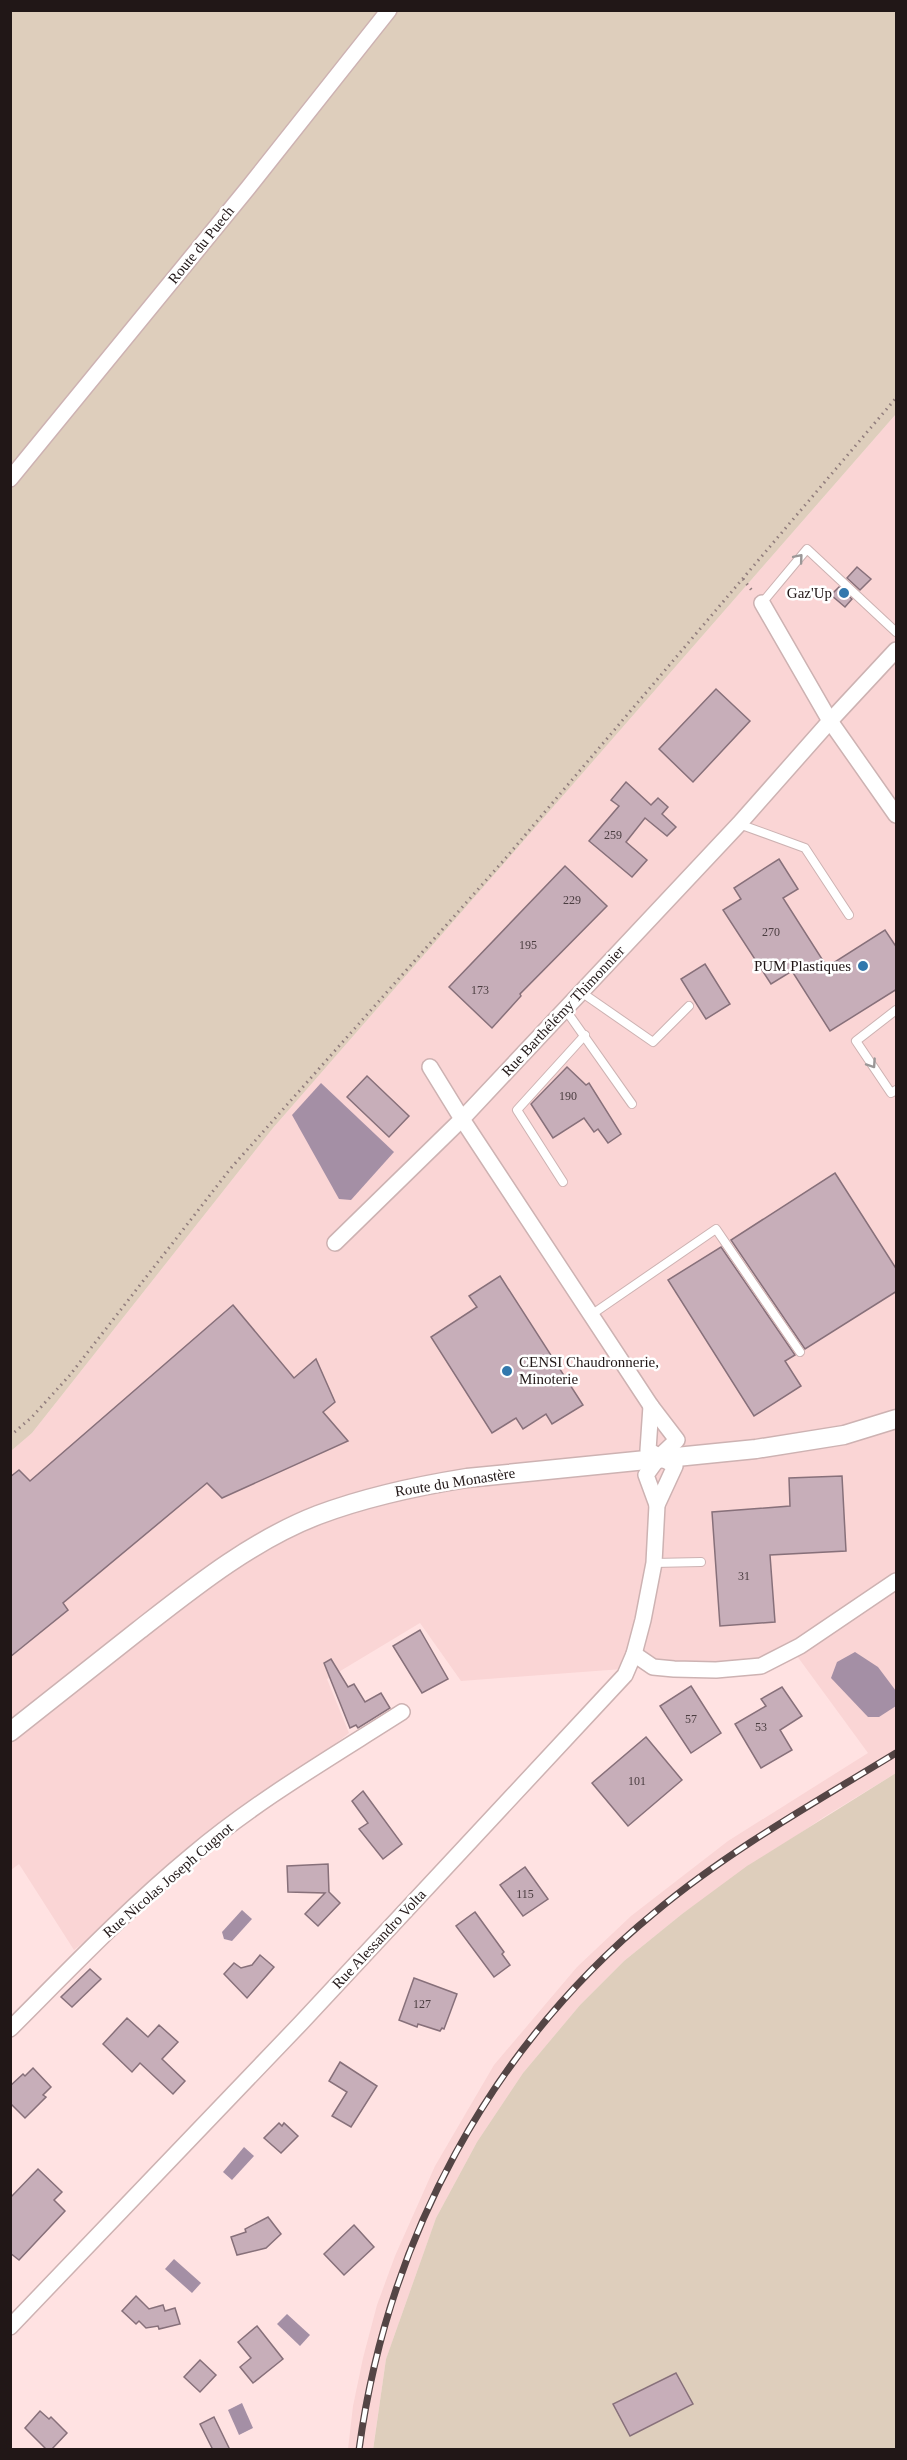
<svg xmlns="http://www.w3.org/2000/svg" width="907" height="2460" font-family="Georgia,serif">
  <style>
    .built { fill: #fad5d5 }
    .green { fill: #decebc }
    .water { fill: #a48fa5 }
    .building { fill: #c7aeb9; stroke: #87707a; stroke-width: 1.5 }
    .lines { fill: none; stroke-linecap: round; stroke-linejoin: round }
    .service-casing { stroke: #cdb2b2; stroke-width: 10 }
    .minor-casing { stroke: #cdb2b2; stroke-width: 18 }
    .tertiary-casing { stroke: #cdb2b2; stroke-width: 21 }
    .path { stroke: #917d7d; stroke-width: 3; stroke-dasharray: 1.5 4.5; stroke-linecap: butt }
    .service { stroke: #fff; stroke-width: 8 }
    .minor { stroke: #fff; stroke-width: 15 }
    .tertiary { stroke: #fff; stroke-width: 18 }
    .rail-casing { stroke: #544545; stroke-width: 7 }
    .rail { stroke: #fff; stroke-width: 4.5; stroke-dasharray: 14; stroke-linecap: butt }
    .oneway { stroke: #9b9797 }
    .poi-dot { fill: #3278ad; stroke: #fff; stroke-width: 2 }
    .labels { text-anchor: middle; stroke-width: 5; stroke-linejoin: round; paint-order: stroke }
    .number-label { font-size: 12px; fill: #4a3d40 }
    .street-label { font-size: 15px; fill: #211717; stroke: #fff }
    .poi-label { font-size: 15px; fill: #211717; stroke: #fff; text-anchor: end }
  </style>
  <rect width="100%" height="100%" fill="#ffe2e2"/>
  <path class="built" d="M 896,414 L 896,1773 L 824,1817 L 682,1914 L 624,1961 L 580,2005 L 523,2073 L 477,2142 L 436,2218 L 386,2359 L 373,2449 L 348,2449 L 353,2406 L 363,2358 L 377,2305 L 395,2256 L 435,2166 L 494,2065 L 577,1967 L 631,1916 L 728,1841 L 868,1753 L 797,1656 L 461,1681 L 420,1623 L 327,1679 L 349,1733 L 74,1950 L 19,1864 L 11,1870 L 11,1451 L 32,1433 L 273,1128 Z"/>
  <g class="green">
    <path d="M 11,11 L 896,11 L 896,414 L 273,1128 L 32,1433 L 11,1451 Z"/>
    <path d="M 896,1773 L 896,2449 L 373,2450 L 386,2359 L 436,2218 L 477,2142 L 523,2073 L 580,2005 L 624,1961 L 682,1914 L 747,1866 Z"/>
  </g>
  <g class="water">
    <path d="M 321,1083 L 394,1152 L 351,1200 L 339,1199 L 292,1115 Z"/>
    <path d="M 855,1652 L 878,1667 L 896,1691 L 896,1706 L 879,1717 L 868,1717 L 831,1678 L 837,1662 Z"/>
    <path d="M 242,1910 L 252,1919 L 232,1941 L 224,1939 L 222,1932 Z"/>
    <path d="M 244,2147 L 254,2156 L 232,2180 L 223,2172 Z"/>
    <path d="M 174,2259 L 201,2283 L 192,2293 L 165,2269 Z"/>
    <path d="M 287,2314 L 310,2335 L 300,2346 L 277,2324 Z"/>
    <path d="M 242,2403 L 253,2428 L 239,2435 L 228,2410 Z"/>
  </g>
  <g class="building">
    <path d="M 857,567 L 871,579 L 860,590 L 847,578 Z"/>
    <path d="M 839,587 L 852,599 L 845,607 L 831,595 Z"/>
    <path d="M 716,689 L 750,721 L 693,782 L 659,749 Z"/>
    <path d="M 626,782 L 651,805 L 658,798 L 668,807 L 662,814 L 676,827 L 667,836 L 645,818 L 626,842 L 647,860 L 632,877 L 589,841 L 619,806 L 611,800 Z"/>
    <path d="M 779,859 L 798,889 L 783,898 L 827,967 L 885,930 L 897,948 L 897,989 L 830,1031 L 792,971 L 771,984 L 723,910 L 741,899 L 734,888 Z"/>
    <path d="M 565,866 L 607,906 L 520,994 L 521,996 L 492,1028 L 449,987 Z"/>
    <path d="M 705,964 L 730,1004 L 706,1019 L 681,979 Z"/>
    <path d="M 567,1067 L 586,1085 L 589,1083 L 621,1134 L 608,1143 L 598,1129 L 594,1132 L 584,1118 L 553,1138 L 531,1104 Z"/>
    <path d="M 367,1076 L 409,1116 L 389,1137 L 347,1097 Z"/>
    <path d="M 835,1173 L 897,1270 L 897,1291 L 805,1349 L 731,1240 Z"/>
    <path d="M 721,1247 L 795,1355 L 785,1361 L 801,1386 L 754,1416 L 668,1280 Z"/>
    <path d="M 500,1276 L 583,1405 L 552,1424 L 546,1414 L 523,1429 L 516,1418 L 492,1433 L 431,1337 L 477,1307 L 469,1296 Z"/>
    <path d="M 233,1305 L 294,1378 L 316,1359 L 335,1402 L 323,1412 L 348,1441 L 222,1498 L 207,1483 L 63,1603 L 68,1610 L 10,1657 L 10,1477 L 19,1470 L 30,1481 Z"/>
    <path d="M 842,1476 L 846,1551 L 770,1555 L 775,1622 L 720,1626 L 712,1512 L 790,1506 L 789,1478 Z"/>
    <path d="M 420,1630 L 448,1679 L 422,1693 L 393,1646 Z"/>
    <path d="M 331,1659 L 348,1687 L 354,1684 L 365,1702 L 381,1693 L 390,1708 L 358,1728 L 356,1725 L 350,1728 L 324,1663 Z"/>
    <path d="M 691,1686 L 721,1733 L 691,1753 L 660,1706 Z"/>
    <path d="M 782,1687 L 802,1716 L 780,1730 L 792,1750 L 761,1768 L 735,1724 L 766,1706 L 761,1699 Z"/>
    <path d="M 646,1737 L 682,1780 L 628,1826 L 592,1783 Z"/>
    <path d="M 363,1791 L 402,1844 L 383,1859 L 359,1829 L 368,1823 L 352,1801 Z"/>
    <path d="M 328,1864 L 329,1892 L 340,1903 L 318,1926 L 305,1914 L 325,1893 L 288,1892 L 287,1866 Z"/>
    <path d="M 525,1867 L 548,1899 L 523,1916 L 500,1885 Z"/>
    <path d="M 475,1912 L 504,1952 L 502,1954 L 510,1965 L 494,1977 L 456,1926 Z"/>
    <path d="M 260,1955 L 274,1967 L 247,1998 L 224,1974 L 234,1963 L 241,1968 L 252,1965 Z"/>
    <path d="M 90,1969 L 101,1979 L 72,2007 L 61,1997 Z"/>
    <path d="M 414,1978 L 457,1994 L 444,2029 L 442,2028 L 440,2031 L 418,2024 L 417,2027 L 399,2020 Z"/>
    <path d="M 127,2018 L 148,2037 L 159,2025 L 178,2042 L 162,2059 L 185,2081 L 173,2094 L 140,2063 L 132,2072 L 103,2044 Z"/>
    <path d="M 340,2062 L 377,2086 L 351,2127 L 332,2116 L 347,2092 L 329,2081 Z"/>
    <path d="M 33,2068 L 51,2087 L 43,2095 L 46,2097 L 25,2118 L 10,2103 L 10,2086 L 23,2074 L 25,2076 Z"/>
    <path d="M 279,2123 L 282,2126 L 284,2123 L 298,2136 L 281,2153 L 264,2138 Z"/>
    <path d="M 38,2169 L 62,2192 L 54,2200 L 65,2211 L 19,2260 L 10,2253 L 10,2198 Z"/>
    <path d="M 268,2217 L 281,2234 L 266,2248 L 237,2255 L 231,2237 L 246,2232 L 245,2229 Z"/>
    <path d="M 354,2225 L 374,2247 L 344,2275 L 324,2254 Z"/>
    <path d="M 136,2296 L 149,2309 L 163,2305 L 165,2311 L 175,2308 L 180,2324 L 159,2329 L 158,2326 L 146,2328 L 139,2321 L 136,2324 L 122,2311 Z"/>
    <path d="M 257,2326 L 283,2359 L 253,2383 L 240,2367 L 251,2358 L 238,2342 Z"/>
    <path d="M 200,2360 L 216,2375 L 200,2392 L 184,2377 Z"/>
    <path d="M 676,2373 L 693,2404 L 630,2436 L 613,2404 Z"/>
    <path d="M 40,2411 L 49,2419 L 51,2417 L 67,2433 L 51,2450 L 47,2450 L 25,2428 Z"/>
    <path d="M 214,2417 L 230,2450 L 213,2450 L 200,2424 Z"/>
  </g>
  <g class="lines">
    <defs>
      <g id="service">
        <path d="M 762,603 L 807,549 L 896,632"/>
        <path d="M 739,824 L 805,848 L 849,915"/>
        <path d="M 581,992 L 653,1042 L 689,1006"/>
        <path d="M 565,1009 L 632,1104"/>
        <path d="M 896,1010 L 856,1041 L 891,1093 L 896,1090"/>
        <path d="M 563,1182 L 517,1110 L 585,1035"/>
        <path d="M 591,1315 L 716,1229 L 800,1352"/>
        <path d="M 654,1563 L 701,1562"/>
      </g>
      <g id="minor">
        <path d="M 10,479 L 248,188 L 389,10"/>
        <path d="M 762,603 L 830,721 L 896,815"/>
        <path d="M 335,1243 L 462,1119 L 430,1067"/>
        <path d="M 657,1505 L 646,1475 L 659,1457 L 677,1440 L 651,1406 L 462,1119 L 739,824 L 830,721 L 896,650"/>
        <path d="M 634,1654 L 653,1667 L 674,1669 L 716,1670 L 761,1666 L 800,1646 L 896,1581"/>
        <path d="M 10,2029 C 69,1970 127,1909 191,1856 C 256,1801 330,1758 402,1712"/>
        <path d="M 10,2327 L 301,2023 L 625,1675 L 634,1654 L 643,1620 L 654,1563 L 657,1505 L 675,1466 L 648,1450 L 651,1406"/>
      </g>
      <path id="tertiary" d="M 10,1732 C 53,1698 96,1664 139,1630 C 194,1587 251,1541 318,1515 C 366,1497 417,1486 467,1478 L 756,1449 L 844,1435 L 896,1419"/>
    </defs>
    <use href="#service" class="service-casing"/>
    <use href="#minor" class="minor-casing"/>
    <use href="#tertiary" class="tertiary-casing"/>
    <g class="path">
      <path d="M 743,579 L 753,592"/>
      <path d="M 10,1436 L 32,1417 L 70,1375 L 231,1168 L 504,860 L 896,398"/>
    </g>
    <use href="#service" class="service"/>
    <use href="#minor" class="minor"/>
    <use href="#tertiary" class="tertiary"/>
    <defs>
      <path id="rail" d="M 359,2450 C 387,2240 490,2048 654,1913 C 728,1851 814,1803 896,1753"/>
    </defs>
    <use href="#rail" class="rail-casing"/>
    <use href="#rail" class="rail"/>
  </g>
  <defs><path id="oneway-chevron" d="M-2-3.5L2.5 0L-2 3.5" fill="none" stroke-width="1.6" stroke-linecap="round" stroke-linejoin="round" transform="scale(1.5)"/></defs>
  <g class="oneway">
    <use href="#oneway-chevron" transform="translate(799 558) rotate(-50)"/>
    <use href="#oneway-chevron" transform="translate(872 1064) rotate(56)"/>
  </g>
  <g class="poi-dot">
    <circle cx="844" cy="593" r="6"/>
    <circle cx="863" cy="966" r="6"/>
    <circle cx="507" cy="1371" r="6"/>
  </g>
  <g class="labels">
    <g class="number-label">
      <text x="613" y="839">259</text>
      <text x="572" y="904">229</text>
      <text x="771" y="936">270</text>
      <text x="528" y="949">195</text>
      <text x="480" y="994">173</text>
      <text x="568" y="1100">190</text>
      <text x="744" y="1580">31</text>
      <text x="691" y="1723">57</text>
      <text x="761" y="1731">53</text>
      <text x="637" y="1785">101</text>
      <text x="525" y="1898">115</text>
      <text x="422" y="2008">127</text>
    </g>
    <g class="street-label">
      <text transform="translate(201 245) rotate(-51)" y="5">Route du Puech</text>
      <text transform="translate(563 1011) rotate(-47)" y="5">Rue Barthélémy Thimonnier</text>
      <text transform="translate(455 1482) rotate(-9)" y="5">Route du Monastère</text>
      <text transform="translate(168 1880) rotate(-41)" y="5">Rue Nicolas Joseph Cugnot</text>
      <text transform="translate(379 1939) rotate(-47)" y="5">Rue Alessandro Volta</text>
    </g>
    <g class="poi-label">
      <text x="832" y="598">Gaz'Up</text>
      <text x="851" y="971">PUM Plastiques</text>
      <text x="519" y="1367" text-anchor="start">CENSI Chaudronnerie,<tspan x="519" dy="17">Minoterie</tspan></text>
    </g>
  </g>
  <rect width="907" height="2460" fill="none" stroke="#211717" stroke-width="24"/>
</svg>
